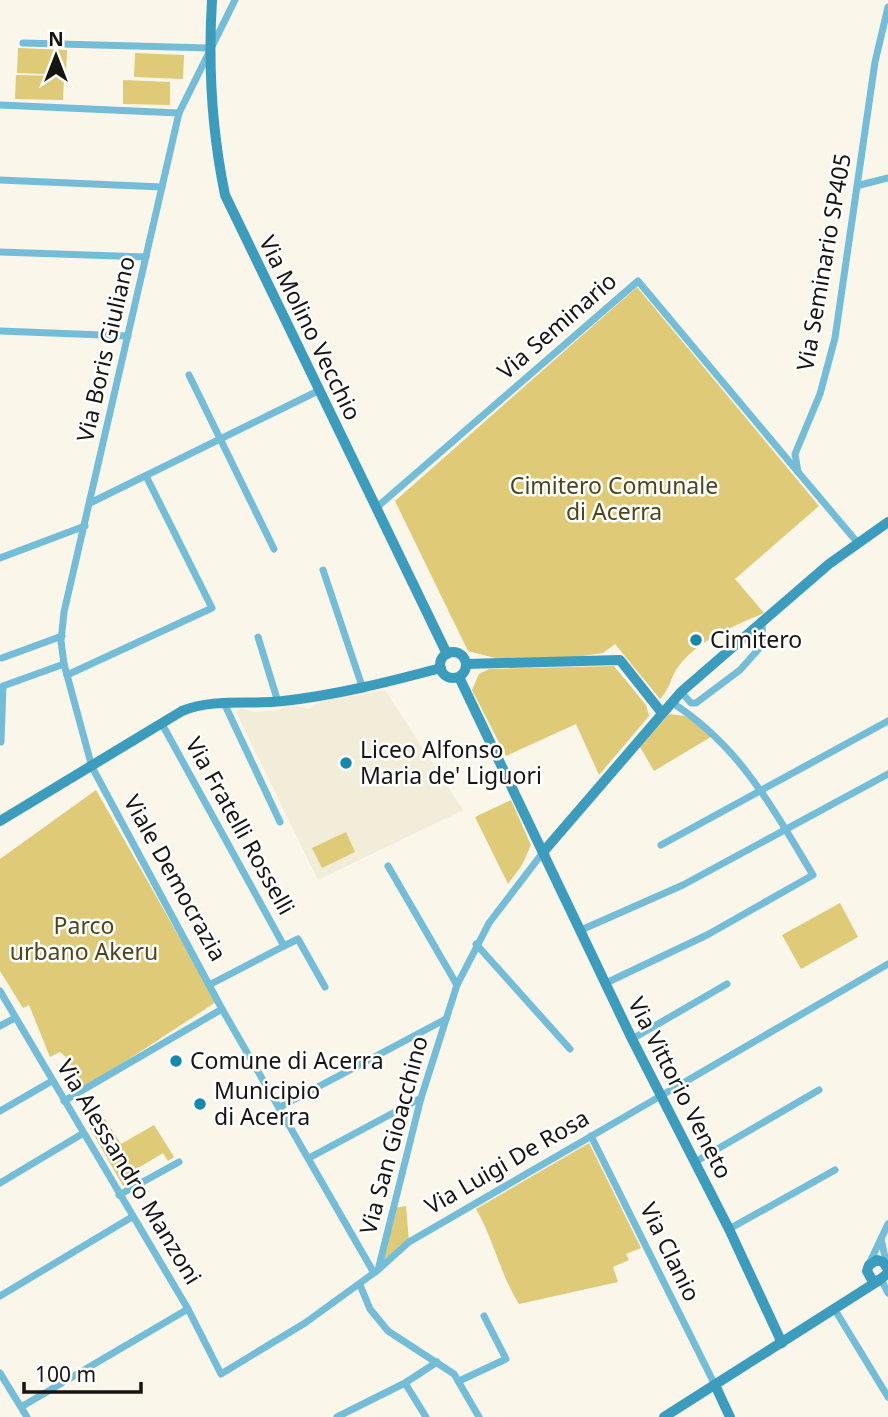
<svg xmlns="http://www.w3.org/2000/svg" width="888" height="1417" font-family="'Noto Sans',sans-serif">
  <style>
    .built { fill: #f2edd9 }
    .green { fill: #dfca77 }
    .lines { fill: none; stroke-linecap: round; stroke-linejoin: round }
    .street { stroke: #73bdd9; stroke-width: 7 }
    .secondary { stroke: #3c9cbe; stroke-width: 10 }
    .poi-dot { fill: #138aad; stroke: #fff; stroke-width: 2.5 }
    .labels { text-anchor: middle; stroke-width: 5; stroke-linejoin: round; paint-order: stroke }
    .street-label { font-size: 23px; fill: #161511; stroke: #fff }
    .park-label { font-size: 23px; fill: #4f4519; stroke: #fff }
    .poi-label { font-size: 23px; fill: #161511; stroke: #fff; text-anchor: start }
  </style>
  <rect width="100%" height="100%" fill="#faf7ea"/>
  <path class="built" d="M 385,690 L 463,810 L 318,880 L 236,712 L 241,708 L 254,712 L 280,710 L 284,706 L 292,705 L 309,709 L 320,702 Z"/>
  <g class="green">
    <path d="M 18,48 L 67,50 L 66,75 L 17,73 Z"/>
    <path d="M 135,53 L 184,55 L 183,79 L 134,77 Z"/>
    <path d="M 16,75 L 64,76 L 63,100 L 15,99 Z"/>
    <path d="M 123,80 L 170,82 L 170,105 L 123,104 Z"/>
    <path d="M 637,287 L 819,506 L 735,579 L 764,613 C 734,626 695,641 676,670 C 670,680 669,690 660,699 L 615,644 L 603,653 L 569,658 L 495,658 L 468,651 L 395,501 Z"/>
    <path d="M 614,666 L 646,705 L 649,716 L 599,775 L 576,724 L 506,756 L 472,690 L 479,674 L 489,669 Z"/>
    <path d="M 669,714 L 685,716 L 714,735 L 654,771 L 640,747 Z"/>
    <path d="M 96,790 L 216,1002 L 82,1090 L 68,1059 L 60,1052 L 50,1057 L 29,1005 L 23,1008 L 0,971 L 0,859 Z"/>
    <path d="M 511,800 L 531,845 L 522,865 L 508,884 L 475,817 Z"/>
    <path d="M 346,832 L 355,852 L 322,868 L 312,848 Z"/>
    <path d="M 840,903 L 858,937 L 801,969 L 782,935 Z"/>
    <path d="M 105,1119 L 121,1144 L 154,1125 L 174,1157 L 168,1161 L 163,1153 L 130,1173 L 133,1180 L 123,1186 L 90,1128 Z"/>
    <path d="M 589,1143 L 641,1248 L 626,1254 L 629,1260 L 613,1267 L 618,1282 L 519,1304 C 500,1274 494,1240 476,1209 Z"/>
    <path d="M 406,1206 L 409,1242 L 378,1270 L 394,1208 Z"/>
  </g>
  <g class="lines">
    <g class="street">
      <path d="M 235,0 L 179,113 L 64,612 L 61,641 L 64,664 L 92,767 L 222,1009 L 374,1273"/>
      <path d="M 23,43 L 209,48"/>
      <path d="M 0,105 L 179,113"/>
      <path d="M 0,180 L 162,187"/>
      <path d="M 860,185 L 888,178"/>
      <path d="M 0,252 L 146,257"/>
      <path d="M 0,331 L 128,336"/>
      <path d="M 189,375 L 274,549"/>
      <path d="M 90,503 L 318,391"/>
      <path d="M 376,508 L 638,281 L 798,472"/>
      <path d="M 857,542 L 798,472 L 795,454 L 820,394 L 835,338 L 875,62 L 888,7"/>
      <path d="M 0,558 L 85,526"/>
      <path d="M 323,570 L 363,689"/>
      <path d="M 258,637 L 278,702"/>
      <path d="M 2,658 L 62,636"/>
      <path d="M 67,675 L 212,608 L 146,476"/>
      <path d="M 681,692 L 691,703 L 696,703 L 740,670 L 763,644 L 762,623"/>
      <path d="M 224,703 L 280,822"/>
      <path d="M 162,724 L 284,946 L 298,939 L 325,987"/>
      <path d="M 1,742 L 3,686 L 64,664"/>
      <path d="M 661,845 L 888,721"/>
      <path d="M 388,866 L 457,985"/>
      <path d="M 581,930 L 683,885 L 888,774"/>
      <path d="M 476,944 L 570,1049"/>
      <path d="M 606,983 L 707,935 L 813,875 C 772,807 739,745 671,702"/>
      <path d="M 211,984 L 284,946"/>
      <path d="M 0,991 L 188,1309 L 221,1374 L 305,1323 L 378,1270 L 421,1098 L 457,985 L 489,923 L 544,851"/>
      <path d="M 0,1026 L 15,1018"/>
      <path d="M 632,1039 L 727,984"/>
      <path d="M 64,1101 L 222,1009"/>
      <path d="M 280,1107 L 446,1019"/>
      <path d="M 0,1111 L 52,1081"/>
      <path d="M 591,1136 L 715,1385"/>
      <path d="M 309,1158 L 421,1098"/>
      <path d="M 695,1162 L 819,1090"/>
      <path d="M 0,1183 L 82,1134"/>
      <path d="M 119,1195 L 179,1162"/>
      <path d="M 729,1229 L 835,1170"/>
      <path d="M 881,1239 L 887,1266"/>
      <path d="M 869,1264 L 888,1224"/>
      <path d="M 379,1269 L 409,1242 L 888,964"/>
      <path d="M 882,1281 L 888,1293"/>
      <path d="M 360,1285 L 370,1309 L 388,1331 L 454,1374 L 479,1417"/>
      <path d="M 0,1296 L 132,1217"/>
      <path d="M 835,1310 L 888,1397"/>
      <path d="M 0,1373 L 27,1417"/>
      <path d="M 459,1381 L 506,1359 L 484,1316"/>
      <path d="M 405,1383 L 426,1417"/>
      <path d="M 21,1407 L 188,1309"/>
      <path d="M 337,1417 L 405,1383 L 437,1362"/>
    </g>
    <g class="secondary">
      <path d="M 212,0 C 208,65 212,132 225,195 L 447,654"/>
      <circle cx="453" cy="665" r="13"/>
      <path d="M 466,664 L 620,660 L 662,713"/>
      <path d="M 459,677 L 632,1039 L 729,1229 L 782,1343"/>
      <path d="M 0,821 L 182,711 C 214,698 249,705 283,701 C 337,695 388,682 441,668"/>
      <path d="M 544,851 L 681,692 L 829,564 L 888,522"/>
      <path d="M 888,1269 L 883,1262 L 877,1260 L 869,1265 L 867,1271 L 872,1280 L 878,1281 L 888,1273"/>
      <path d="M 715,1385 L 730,1417"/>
      <path d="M 664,1417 L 878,1281"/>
    </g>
  </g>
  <g class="poi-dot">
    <circle cx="696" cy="640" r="7"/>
    <circle cx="346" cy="763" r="7"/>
    <circle cx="176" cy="1061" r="7"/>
    <circle cx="200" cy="1104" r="7"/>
  </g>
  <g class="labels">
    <g class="street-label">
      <text transform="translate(824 262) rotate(-80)" y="8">Via Seminario SP405</text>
      <text transform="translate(557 326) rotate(-41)" y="8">Via Seminario</text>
      <text transform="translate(310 328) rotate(64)" y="8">Via Molino Vecchio</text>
      <text transform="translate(106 349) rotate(-77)" y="8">Via Boris Giuliano</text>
      <text transform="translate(240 826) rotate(61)" y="8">Via Fratelli Rosselli</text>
      <text transform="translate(175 878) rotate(61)" y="8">Viale Democrazia</text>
      <text transform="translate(680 1088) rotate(63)" y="8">Via Vittorio Veneto</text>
      <text transform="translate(394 1135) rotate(-75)" y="8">Via San Gioacchino</text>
      <text transform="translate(507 1162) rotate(-30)" y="8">Via Luigi De Rosa</text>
      <text transform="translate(129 1172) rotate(59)" y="8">Via Alessandro Manzoni</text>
      <text transform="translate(670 1252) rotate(64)" y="8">Via Clanio</text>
    </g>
    <g class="park-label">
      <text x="614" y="494">Cimitero Comunale<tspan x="614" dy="26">di Acerra</tspan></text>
      <text x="84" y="934">Parco<tspan x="84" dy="26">urbano Akeru</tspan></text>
    </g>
    <g class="poi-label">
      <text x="710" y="648">Cimitero</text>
      <text x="360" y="758">Liceo Alfonso<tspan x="360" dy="26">Maria de' Liguori</tspan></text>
      <text x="190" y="1069">Comune di Acerra</text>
      <text x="214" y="1099">Municipio<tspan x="214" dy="26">di Acerra</tspan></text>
    </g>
  </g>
  <g transform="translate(56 56)" stroke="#ffffff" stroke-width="5" paint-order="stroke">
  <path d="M0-5L12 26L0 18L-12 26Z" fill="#161511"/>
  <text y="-10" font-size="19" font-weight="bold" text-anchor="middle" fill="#161511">N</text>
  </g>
  <path d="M24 1382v10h117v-10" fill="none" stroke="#161511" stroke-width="3.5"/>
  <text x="35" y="1382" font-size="21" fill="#161511" stroke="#ffffff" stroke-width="5" paint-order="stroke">100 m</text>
</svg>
